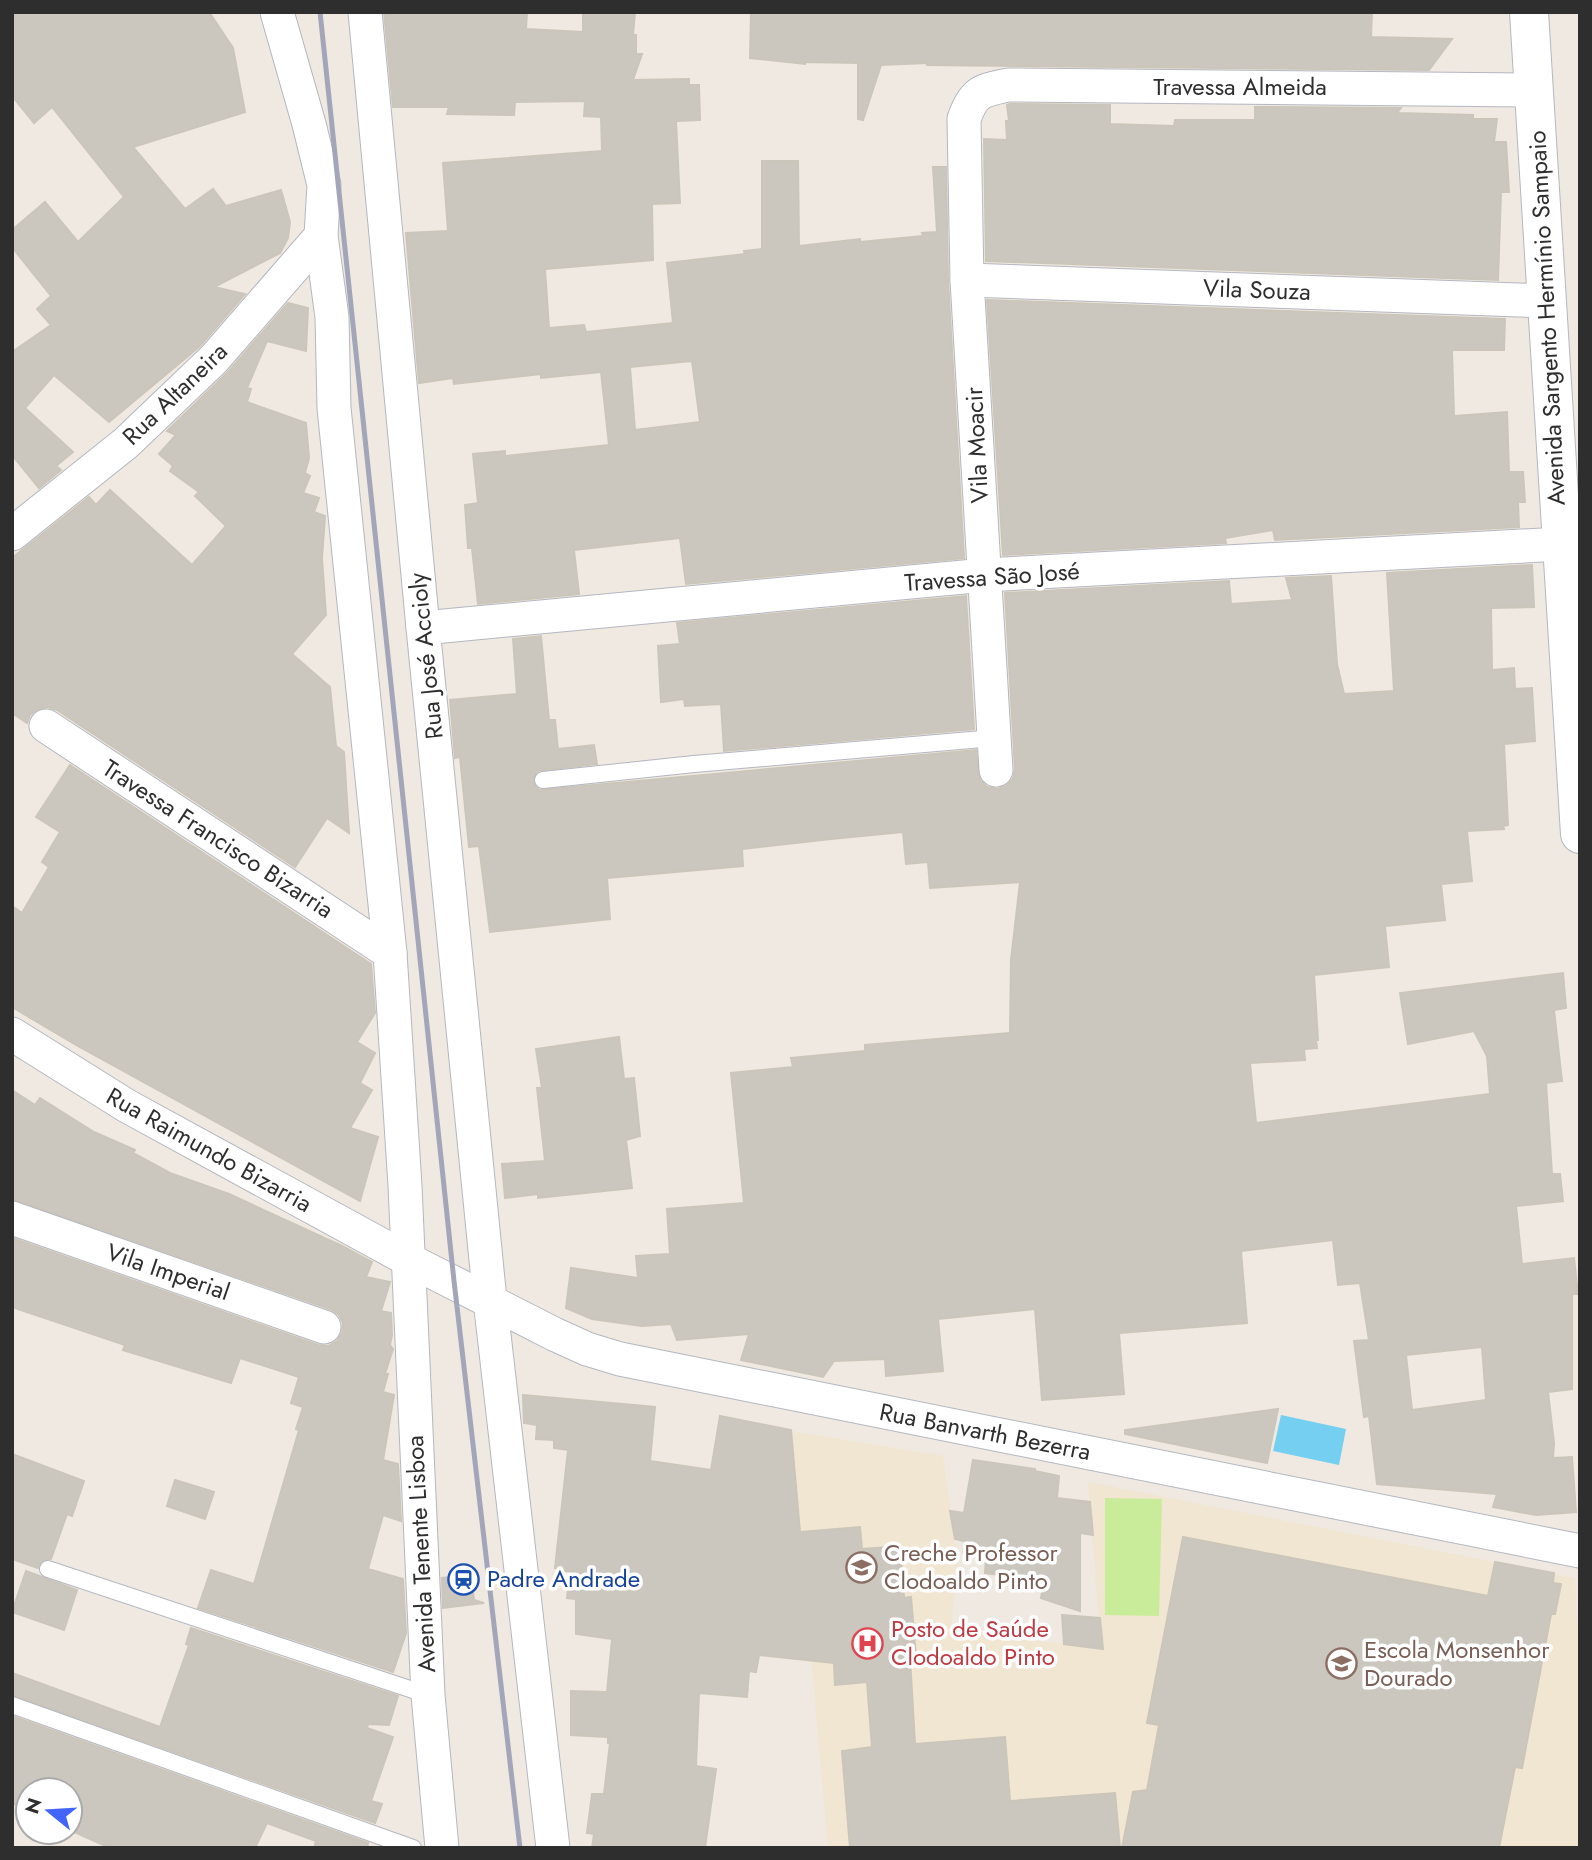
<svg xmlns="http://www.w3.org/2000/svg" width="1592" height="1860" font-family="Jost,sans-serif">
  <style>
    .education { fill: #f0e6d1 }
    .pitch { fill: #c9ec9a }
    .water { fill: #75cff0 }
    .building { fill: #cbc7bf; stroke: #cbc5ba; stroke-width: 2; fill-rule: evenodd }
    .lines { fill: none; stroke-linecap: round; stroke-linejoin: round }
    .service-casing { stroke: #b4b7c1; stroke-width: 18 }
    .minor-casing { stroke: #b4b7c1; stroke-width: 35 }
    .secondary-casing { stroke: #b4b7c1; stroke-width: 40 }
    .service { stroke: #fff; stroke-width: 16 }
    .minor { stroke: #fff; stroke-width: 33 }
    .secondary { stroke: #fff; stroke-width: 38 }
    .rail { stroke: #a3a6b8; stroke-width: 5 }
    .labels { text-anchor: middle; stroke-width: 7; stroke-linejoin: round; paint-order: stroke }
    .street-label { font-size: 24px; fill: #2e2e2e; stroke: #fff }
    .education-label { font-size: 24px; fill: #785e54; stroke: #fff; text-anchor: start }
    .transit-label { font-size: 24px; fill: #164399; stroke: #fff; text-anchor: start }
    .health-label { font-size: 24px; fill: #be3a42; stroke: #fff; text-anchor: start }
  </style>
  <rect width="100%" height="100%" fill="#efe9e1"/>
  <path class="education" d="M 791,1431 L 943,1456 L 958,1564 L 951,1628 L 1101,1650 L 1088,1482 L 1575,1578 L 1580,1679 L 1580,1848 L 828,1848 Z"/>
  <path class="pitch" d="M 1105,1498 L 1162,1499 L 1159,1616 L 1105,1615 Z"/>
  <path class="water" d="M 1281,1415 L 1346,1429 L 1339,1465 L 1273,1451 Z"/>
  <g class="building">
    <path d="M 12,12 L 209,12 L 233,48 L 245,112 L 133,147 L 185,209 L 213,189 L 226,206 L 281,190 L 290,222 L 288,238 L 280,253 L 214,287 L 245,294 L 200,346 L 109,422 L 54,375 L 25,408 L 73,452 L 56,466 L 61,470 L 39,488 L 12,455 L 12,352 L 51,325 L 37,309 L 51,296 L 12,247 L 12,230 L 45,202 L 78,242 L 124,197 L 52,107 L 34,123 L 12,96 Z"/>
    <path d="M 384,12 L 527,12 L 526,29 L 583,32 L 583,12 L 635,12 L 633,35 L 636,35 L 636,54 L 642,54 L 633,80 L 689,79 L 689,85 L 699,85 L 700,120 L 676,121 L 680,203 L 652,204 L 653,260 L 545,269 L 549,328 L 584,325 L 586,332 L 673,323 L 667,263 L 745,254 L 744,251 L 762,249 L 762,161 L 798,161 L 799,246 L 860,239 L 860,242 L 923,236 L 922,233 L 937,232 L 933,167 L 946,167 L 948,280 L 964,558 L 686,584 L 680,538 L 574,550 L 579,594 L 478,604 L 472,548 L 468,548 L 465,505 L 478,503 L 473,454 L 505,451 L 505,456 L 609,445 L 601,372 L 541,378 L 541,374 L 454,384 L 453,378 L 419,383 L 406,233 L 448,231 L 443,163 L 602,151 L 601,117 L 584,116 L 585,101 L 515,102 L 514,115 L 447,114 L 449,107 L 393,107 ZM 692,361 L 700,422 L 635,430 L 630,367 Z"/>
    <path d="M 751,12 L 1372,12 L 1371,37 L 1452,39 L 1429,70 L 927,65 L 927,63 L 881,65 L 863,120 L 858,119 L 858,63 L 805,62 L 805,64 L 750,58 Z"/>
    <path d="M 1010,104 L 1110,105 L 1110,124 L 1174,126 L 1175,120 L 1255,120 L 1255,107 L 1401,108 L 1397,113 L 1473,115 L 1473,119 L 1497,119 L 1494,142 L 1506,142 L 1509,192 L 1501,192 L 1498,280 L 986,261 L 984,139 L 1007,140 L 1006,121 L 1009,121 L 1007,105 Z"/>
    <path d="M 987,300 L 1505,319 L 1504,350 L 1452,350 L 1454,416 L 1507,412 L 1509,472 L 1523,472 L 1525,502 L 1518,502 L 1519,527 L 1275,540 L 1273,530 L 1225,538 L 1226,543 L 1003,555 Z"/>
    <path d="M 288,303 L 308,308 L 306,351 L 267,341 L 247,388 L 251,389 L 247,402 L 306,423 L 309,458 L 305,473 L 310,476 L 303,493 L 319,498 L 314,512 L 325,516 L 322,558 L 326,615 L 292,654 L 330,687 L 336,746 L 344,752 L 349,833 L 327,818 L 295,867 L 57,710 L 48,707 L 38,709 L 30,715 L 27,723 L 12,713 L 12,558 L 89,497 L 96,505 L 110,490 L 192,565 L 226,526 L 195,496 L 199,492 L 170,471 L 173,466 L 159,454 L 176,435 L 167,431 L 228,372 Z"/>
    <path d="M 1532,565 L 1534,607 L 1491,608 L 1492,670 L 1514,668 L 1515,689 L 1532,688 L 1535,741 L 1504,744 L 1508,825 L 1503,826 L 1504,829 L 1467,831 L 1472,881 L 1441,884 L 1445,920 L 1385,926 L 1389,967 L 1314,975 L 1318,1040 L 1316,1040 L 1317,1048 L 1304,1049 L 1305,1060 L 1250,1063 L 1256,1123 L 1490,1094 L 1487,1056 L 1474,1031 L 1408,1044 L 1400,993 L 1563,973 L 1566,1008 L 1554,1010 L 1562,1081 L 1546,1083 L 1552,1174 L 1560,1174 L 1563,1201 L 1516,1206 L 1522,1264 L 1574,1258 L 1578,1294 L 1572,1294 L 1572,1389 L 1548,1392 L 1554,1443 L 1553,1458 L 1572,1457 L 1576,1512 L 1536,1515 L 1493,1507 L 1497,1494 L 1377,1484 L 1369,1416 L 1364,1417 L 1354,1341 L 1369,1340 L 1360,1283 L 1338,1285 L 1333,1240 L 1241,1251 L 1247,1323 L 1119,1333 L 1124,1394 L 1042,1400 L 1035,1309 L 938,1319 L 943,1371 L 886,1376 L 885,1359 L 834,1361 L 823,1377 L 741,1360 L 749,1334 L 677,1340 L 671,1324 L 642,1326 L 592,1319 L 566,1308 L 571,1268 L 638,1278 L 636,1256 L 670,1254 L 667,1209 L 744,1203 L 731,1073 L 793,1067 L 791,1058 L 865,1051 L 865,1045 L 1010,1033 L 1011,960 L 1020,882 L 930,888 L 928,862 L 906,864 L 903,832 L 831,839 L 742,849 L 743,866 L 607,878 L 610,919 L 490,932 L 479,846 L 469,847 L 460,757 L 455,758 L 450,700 L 517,694 L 513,639 L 541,636 L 549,720 L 555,720 L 558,749 L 594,745 L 597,764 L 537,771 L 533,782 L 539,790 L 976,750 L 980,780 L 987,787 L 998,789 L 1006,786 L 1013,779 L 1015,769 L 1005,593 L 1229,581 L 1231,604 L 1292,600 L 1286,578 L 1331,576 L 1337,664 L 1344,694 L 1394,691 L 1387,573 ZM 1482,1347 L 1486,1400 L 1412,1410 L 1406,1355 Z"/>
    <path d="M 966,596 L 974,729 L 724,751 L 721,704 L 685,706 L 684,699 L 661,702 L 658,646 L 680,644 L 677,623 Z"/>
    <path d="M 70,765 L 371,964 L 375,1013 L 357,1042 L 375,1053 L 360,1083 L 372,1090 L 350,1128 L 378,1137 L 360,1201 L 76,1045 L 12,1007 L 12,906 L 22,913 L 49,867 L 42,862 L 60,832 L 36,817 Z"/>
    <path d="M 619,1037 L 624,1079 L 634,1078 L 640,1136 L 626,1140 L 632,1188 L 538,1198 L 538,1194 L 505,1198 L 502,1164 L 545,1161 L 537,1088 L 542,1088 L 536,1049 Z"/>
    <path d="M 12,1090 L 35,1105 L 40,1098 L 94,1132 L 135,1150 L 133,1153 L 170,1173 L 229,1194 L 342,1246 L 372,1262 L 366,1277 L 390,1282 L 381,1311 L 391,1313 L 392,1335 L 390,1345 L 393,1349 L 385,1374 L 388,1374 L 383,1392 L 394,1395 L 383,1460 L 398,1464 L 401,1521 L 383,1515 L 368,1569 L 403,1579 L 406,1633 L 393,1672 L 198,1608 L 211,1570 L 254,1584 L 299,1430 L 296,1429 L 303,1407 L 291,1403 L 299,1377 L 240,1358 L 231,1383 L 123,1350 L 125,1345 L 12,1307 L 12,1238 L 318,1345 L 328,1346 L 337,1341 L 342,1333 L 343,1323 L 339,1315 L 330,1309 L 12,1199 Z"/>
    <path d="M 523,1395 L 655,1407 L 650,1461 L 711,1470 L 720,1416 L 791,1430 L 800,1532 L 860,1527 L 862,1549 L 900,1546 L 904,1598 L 911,1597 L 916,1657 L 910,1658 L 915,1744 L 1005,1737 L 1010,1801 L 1115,1793 L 1120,1848 L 850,1848 L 842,1751 L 872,1747 L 867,1682 L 835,1685 L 834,1663 L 759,1655 L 756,1672 L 749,1671 L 747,1697 L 699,1693 L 696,1766 L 716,1769 L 705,1848 L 592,1848 L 594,1834 L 587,1833 L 592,1794 L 604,1794 L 610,1743 L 608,1743 L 608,1737 L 571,1735 L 571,1691 L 607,1692 L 612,1639 L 576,1634 L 576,1599 L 567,1598 L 570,1572 L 555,1568 L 568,1450 L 554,1448 L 554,1440 L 536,1439 L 537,1425 L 524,1423 Z"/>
    <path d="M 1278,1409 L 1267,1463 L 1125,1434 L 1125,1430 Z"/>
    <path d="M 12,1454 L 84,1481 L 72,1516 L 67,1514 L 51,1559 L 42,1561 L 38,1568 L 12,1559 Z"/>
    <path d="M 973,1460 L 1035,1469 L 1035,1471 L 1059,1476 L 1057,1498 L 1090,1502 L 1093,1535 L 1080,1533 L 1080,1611 L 1041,1598 L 1044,1580 L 985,1573 L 986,1557 L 963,1553 L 964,1541 L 955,1539 L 950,1511 L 964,1513 Z"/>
    <path d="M 175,1480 L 214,1492 L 205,1519 L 167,1506 Z"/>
    <path d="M 1183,1537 L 1488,1596 L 1495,1562 L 1554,1573 L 1553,1583 L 1561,1584 L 1555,1614 L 1551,1614 L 1522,1768 L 1515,1767 L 1499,1848 L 1122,1848 L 1133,1792 L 1147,1790 L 1159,1725 L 1147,1723 Z"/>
    <path d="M 26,1571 L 77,1590 L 64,1630 L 12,1612 Z"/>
    <path d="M 471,1575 L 474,1600 L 484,1603 L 443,1608 L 442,1578 Z"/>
    <path d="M 1062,1615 L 1100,1618 L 1103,1649 L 1064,1644 Z"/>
    <path d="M 191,1628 L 398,1696 L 389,1725 L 368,1724 L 367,1728 L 393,1737 L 371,1801 L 382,1804 L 375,1823 L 12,1695 L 12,1673 L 160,1727 L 189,1645 L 186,1644 Z"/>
    <path d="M 12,1716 L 368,1843 L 367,1848 L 314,1848 L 316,1841 L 267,1823 L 255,1848 L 110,1848 L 70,1830 L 70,1790 L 28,1790 L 28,1811 L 12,1803 Z"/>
  </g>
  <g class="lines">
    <defs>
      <g id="service">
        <path d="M 543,780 L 694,764 L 994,738"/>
        <path d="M 48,1569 L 428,1695"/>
        <path d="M 12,1705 L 413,1848"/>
      </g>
      <g id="minor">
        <path d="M 277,12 L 309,124 L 324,185 L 321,236 L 332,317 L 334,408 L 390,953 L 405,1186 L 428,1695 L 442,1848"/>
        <path d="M 365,12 L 423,628 L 490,1300 L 553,1848"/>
        <path d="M 967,280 L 1548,301"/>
        <path d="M 12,534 L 126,443 L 214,359 L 321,236"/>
        <path d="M 423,628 L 985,575 L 1561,544"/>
        <path d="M 46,726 L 390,953"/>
        <path d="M 996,770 L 967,280 L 964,119 C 974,91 981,91 1008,85 L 1533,90"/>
        <path d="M 12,1034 L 127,1106 L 409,1260 L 554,1334 L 587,1349 L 620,1359 L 1580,1551"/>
        <path d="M 12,1218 L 324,1327"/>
      </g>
      <path id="secondary" d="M 1529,12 L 1580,834"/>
    </defs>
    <use href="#service" class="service-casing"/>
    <use href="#minor" class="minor-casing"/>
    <use href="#secondary" class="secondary-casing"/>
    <use href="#service" class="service"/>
    <use href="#minor" class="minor"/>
    <use href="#secondary" class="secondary"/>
    <path class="rail" d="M 320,12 L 454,1281 L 520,1848"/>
  </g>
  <defs>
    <symbol id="school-ring" viewBox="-11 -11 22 22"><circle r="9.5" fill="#fff" stroke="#8d6e63" stroke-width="1.5"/><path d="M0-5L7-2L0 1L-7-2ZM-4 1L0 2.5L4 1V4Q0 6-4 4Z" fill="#8d6e63"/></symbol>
    <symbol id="station-ring" viewBox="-11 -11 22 22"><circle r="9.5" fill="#fff" stroke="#1a4fb4" stroke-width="1.5"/><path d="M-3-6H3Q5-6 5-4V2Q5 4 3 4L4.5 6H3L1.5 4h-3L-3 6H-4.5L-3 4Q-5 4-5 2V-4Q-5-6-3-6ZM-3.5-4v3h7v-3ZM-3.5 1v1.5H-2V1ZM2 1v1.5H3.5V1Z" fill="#1a4fb4"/></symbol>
    <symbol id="hospital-ring" viewBox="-11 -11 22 22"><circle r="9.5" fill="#fff" stroke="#e0444e" stroke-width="1.5"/><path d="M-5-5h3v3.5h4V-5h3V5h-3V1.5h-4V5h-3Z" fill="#e0444e"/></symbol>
  </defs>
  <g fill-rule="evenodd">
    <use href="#school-ring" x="844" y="1550" width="35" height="35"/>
    <use href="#station-ring" x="446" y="1562" width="35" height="35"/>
    <use href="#hospital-ring" x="850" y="1626" width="35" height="35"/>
    <use href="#school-ring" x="1324" y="1646" width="35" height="35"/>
  </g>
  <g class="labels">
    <g class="street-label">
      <text x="1240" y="95">Travessa Almeida</text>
      <text transform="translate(1257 290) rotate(2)" y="8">Vila Souza</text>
      <text transform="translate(1547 318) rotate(-93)" y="8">Avenida Sargento Hermínio Sampaio</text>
      <text transform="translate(175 394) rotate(-44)" y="8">Rua Altaneira</text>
      <text transform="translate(977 445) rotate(-93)" y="8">Vila Moacir</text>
      <text transform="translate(992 577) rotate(-4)" y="8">Travessa São José</text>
      <text transform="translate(426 656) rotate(-96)" y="8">Rua José Accioly</text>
      <text transform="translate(218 839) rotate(33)" y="8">Travessa Francisco Bizarria</text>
      <text transform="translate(209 1150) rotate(29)" y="8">Rua Raimundo Bizarria</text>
      <text transform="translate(168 1272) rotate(19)" y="8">Vila Imperial</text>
      <text transform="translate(985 1432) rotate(11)" y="8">Rua Banvarth Bezerra</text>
      <text transform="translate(421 1554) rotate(-93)" y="8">Avenida Tenente Lisboa</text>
    </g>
    <g class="education-label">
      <text x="884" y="1561">Creche Professor<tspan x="884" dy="28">Clodoaldo Pinto</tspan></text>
      <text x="1364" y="1658">Escola Monsenhor<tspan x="1364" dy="28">Dourado</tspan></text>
    </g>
    <g class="transit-label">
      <text x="487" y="1587">Padre Andrade</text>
    </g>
    <g class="health-label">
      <text x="891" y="1637">Posto de Saúde<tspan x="891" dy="28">Clodoaldo Pinto</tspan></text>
    </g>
  </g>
  <rect width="1592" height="1860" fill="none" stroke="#2e2e2e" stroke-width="28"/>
  <g transform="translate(49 1811) rotate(288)"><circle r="33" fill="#ffffff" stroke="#ababab" stroke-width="2"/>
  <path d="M0-5L12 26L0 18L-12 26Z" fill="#4264fb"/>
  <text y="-10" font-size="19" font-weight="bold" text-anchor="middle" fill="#2e2e2e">N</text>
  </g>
</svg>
